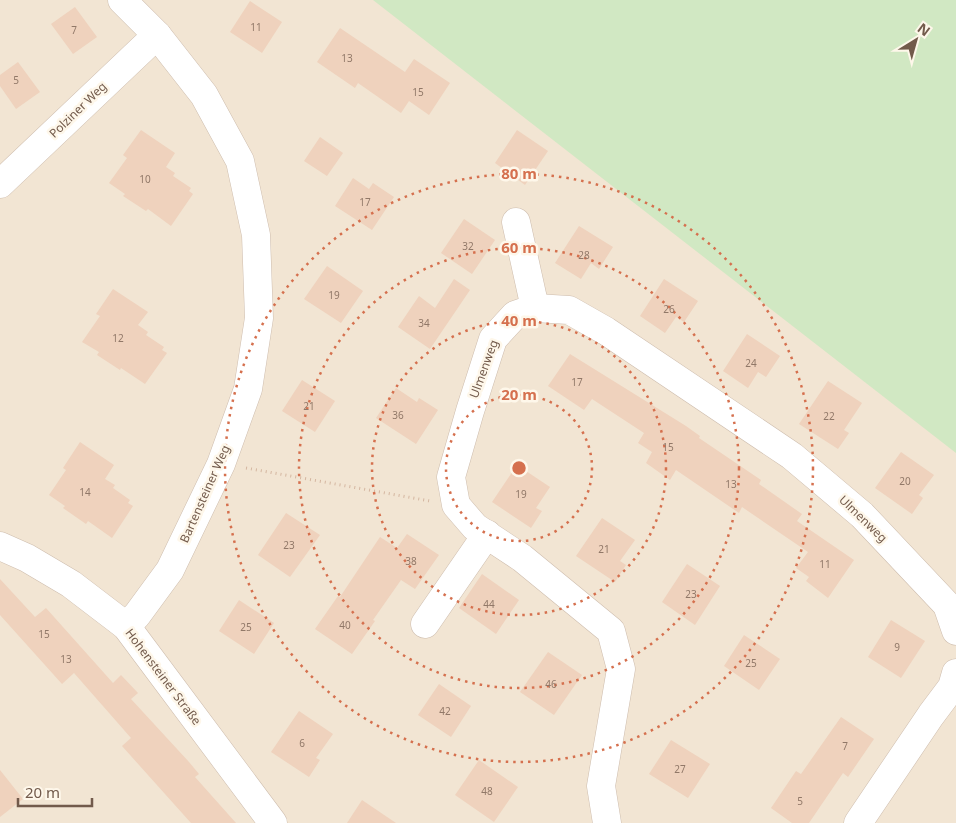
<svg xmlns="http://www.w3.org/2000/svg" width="956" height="823" font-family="'Noto Sans',sans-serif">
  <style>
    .residential { fill: #f2e5d3 }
    .green { fill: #d1e8c3 }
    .building { fill: #efd2bd }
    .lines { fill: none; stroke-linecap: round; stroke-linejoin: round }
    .minor-casing { stroke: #cebdae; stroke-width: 29 }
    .path { stroke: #d4b6a0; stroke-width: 3; stroke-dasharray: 1 4; stroke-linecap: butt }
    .minor { stroke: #fff; stroke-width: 28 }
    .ring { fill: none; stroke: #d5704e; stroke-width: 2.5; stroke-dasharray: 2.5 5 }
    .labels { text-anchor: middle; stroke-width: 5; stroke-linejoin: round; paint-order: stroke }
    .number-label { font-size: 10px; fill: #917868 }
    .street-label { font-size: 12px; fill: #725a4b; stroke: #fef7ea }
    .centre { fill: #d5704e; stroke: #fef7ea; stroke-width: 2.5 }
    .ring-label { font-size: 15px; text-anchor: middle; font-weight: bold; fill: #d5704e; stroke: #fef7ea; stroke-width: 5; stroke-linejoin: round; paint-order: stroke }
  </style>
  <rect width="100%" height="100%" fill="#fbf3e4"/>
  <rect class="residential" x="0" y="0" width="956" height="823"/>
  <path class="green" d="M 373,0 L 956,0 L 956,453 Z"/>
  <g class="building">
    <path d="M 250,1 L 282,22 L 262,53 L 230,32 Z"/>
    <path d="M 75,7 L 97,37 L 73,54 L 51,24 Z"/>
    <path d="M 340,28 L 405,72 L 414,59 L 450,83 L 429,115 L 409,101 L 401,113 L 358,83 L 355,88 L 317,62 Z"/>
    <path d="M 18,62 L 40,92 L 16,109 L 0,86 L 0,75 Z"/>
    <path d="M 141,130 L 175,153 L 166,167 L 175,173 L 173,176 L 191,188 L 189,191 L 193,194 L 171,226 L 148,209 L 146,211 L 123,196 L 125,194 L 109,183 L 127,158 L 123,155 Z"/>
    <path d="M 517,130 L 548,151 L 525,185 L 495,163 Z"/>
    <path d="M 320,137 L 343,153 L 327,176 L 304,161 Z"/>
    <path d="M 353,178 L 369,189 L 373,183 L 394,197 L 372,230 L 335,206 Z"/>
    <path d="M 464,219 L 495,240 L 472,274 L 441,253 Z"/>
    <path d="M 579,226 L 613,247 L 599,269 L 591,263 L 581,279 L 555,263 Z"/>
    <path d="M 327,266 L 363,291 L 341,323 L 304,299 Z"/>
    <path d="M 454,279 L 470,290 L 430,349 L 398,327 L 419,296 L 435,308 Z"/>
    <path d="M 664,279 L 698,301 L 684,322 L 676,317 L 665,333 L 640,316 Z"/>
    <path d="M 113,289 L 148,312 L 138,325 L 148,332 L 146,335 L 164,347 L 162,350 L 167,353 L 145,384 L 121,368 L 120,370 L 97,355 L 99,352 L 82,342 L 100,316 L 96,314 Z"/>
    <path d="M 747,334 L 780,356 L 766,377 L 758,372 L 748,388 L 723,371 Z"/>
    <path d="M 570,354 L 686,426 L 700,436 L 699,438 L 761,480 L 759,484 L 802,514 L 797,521 L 854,560 L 828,598 L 806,581 L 809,577 L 796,568 L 808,552 L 742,507 L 739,513 L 676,470 L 670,480 L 646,463 L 652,452 L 638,443 L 644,433 L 592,399 L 584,410 L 548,386 Z"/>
    <path d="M 302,380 L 335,401 L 315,432 L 282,411 Z"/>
    <path d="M 828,381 L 862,403 L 844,430 L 849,433 L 838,449 L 799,424 Z"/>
    <path d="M 396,388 L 417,402 L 419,398 L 438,410 L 416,444 L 376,418 Z"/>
    <path d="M 80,442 L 114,465 L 105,479 L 115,485 L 113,488 L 130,500 L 128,503 L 133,506 L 112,538 L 88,521 L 86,524 L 63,508 L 65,506 L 49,495 L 66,470 L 63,468 Z"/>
    <path d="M 901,452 L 934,475 L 919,495 L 923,498 L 912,514 L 875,488 Z"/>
    <path d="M 517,465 L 550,487 L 536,508 L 542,511 L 531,528 L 492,502 Z"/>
    <path d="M 286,513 L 320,535 L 290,577 L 258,555 Z"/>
    <path d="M 602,518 L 635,540 L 620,561 L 626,565 L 615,582 L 576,556 Z"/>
    <path d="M 407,534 L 439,555 L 415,589 L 401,580 L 373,620 L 375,621 L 352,654 L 315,629 L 338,596 L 340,597 L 380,537 L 397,548 Z"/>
    <path d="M 687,564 L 720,586 L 695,625 L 662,602 Z"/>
    <path d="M 482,574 L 519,600 L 496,634 L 459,608 Z"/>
    <path d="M 0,579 L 35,617 L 46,608 L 113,683 L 121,675 L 138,693 L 131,699 L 189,762 L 199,774 L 195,777 L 236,823 L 191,823 L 122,746 L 131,738 L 74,673 L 62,684 L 0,615 Z"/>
    <path d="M 239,600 L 274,623 L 254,654 L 219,631 Z"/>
    <path d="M 891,620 L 925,641 L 901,678 L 868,657 Z"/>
    <path d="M 744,635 L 780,659 L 759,690 L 724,666 Z"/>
    <path d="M 548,652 L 582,675 L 554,715 L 520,692 Z"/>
    <path d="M 439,684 L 471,706 L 451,737 L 418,715 Z"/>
    <path d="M 299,711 L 333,734 L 316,758 L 320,760 L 309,777 L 271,752 Z"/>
    <path d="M 841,717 L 874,739 L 848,777 L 843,773 L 809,823 L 792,823 L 771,808 L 796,771 L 801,774 Z"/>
    <path d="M 671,740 L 710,764 L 688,798 L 649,774 Z"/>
    <path d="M 479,760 L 518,787 L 494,822 L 455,795 Z"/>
    <path d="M 0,770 L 23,799 L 0,817 Z"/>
    <path d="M 362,800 L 396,823 L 347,823 Z"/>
  </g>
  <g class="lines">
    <defs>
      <g id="minor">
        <path d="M 122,0 L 157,35 L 204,95 L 240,161 L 256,235 L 259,318 L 248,389 L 221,464 L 170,570 L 137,615 L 126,626"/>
        <path d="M 0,184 L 157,35"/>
        <path d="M 516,222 L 535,308"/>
        <path d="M 0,546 L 27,558 L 71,584 L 126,626 L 273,823"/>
        <path d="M 425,624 L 487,534"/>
        <path d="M 607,823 L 601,786 L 621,669 L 611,631 L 522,558 L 475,527 L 456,505 L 451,477 L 470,411 L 493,339 L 515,315 L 535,308 L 569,310 L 606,331 L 792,456 L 862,515 L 947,605 L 956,631"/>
        <path d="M 858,823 L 931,715 L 952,687 L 956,673"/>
      </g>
    </defs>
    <use href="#minor" class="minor-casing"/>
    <path class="path" d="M 246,468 L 430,501"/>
    <use href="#minor" class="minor"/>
  </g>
  <g class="ring">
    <circle cx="519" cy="468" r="73"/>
    <circle cx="519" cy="468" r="147"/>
    <circle cx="519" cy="468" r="220"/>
    <circle cx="519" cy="468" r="294"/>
  </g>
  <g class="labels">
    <g class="number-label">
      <text x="256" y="31">11</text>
      <text x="74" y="34">7</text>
      <text x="347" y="62">13</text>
      <text x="16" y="84">5</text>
      <text x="418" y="96">15</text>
      <text x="145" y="183">10</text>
      <text x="365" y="206">17</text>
      <text x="468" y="250">32</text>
      <text x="584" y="259">28</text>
      <text x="334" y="299">19</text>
      <text x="669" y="313">26</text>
      <text x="424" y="327">34</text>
      <text x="118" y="342">12</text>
      <text x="751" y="367">24</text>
      <text x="577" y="386">17</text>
      <text x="309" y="410">21</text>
      <text x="398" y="419">36</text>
      <text x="829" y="420">22</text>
      <text x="668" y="451">15</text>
      <text x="905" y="485">20</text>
      <text x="731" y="488">13</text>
      <text x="85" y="496">14</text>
      <text x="521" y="498">19</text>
      <text x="289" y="549">23</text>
      <text x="604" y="553">21</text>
      <text x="411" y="565">38</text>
      <text x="825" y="568">11</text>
      <text x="691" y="598">23</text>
      <text x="489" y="608">44</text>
      <text x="345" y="629">40</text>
      <text x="246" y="631">25</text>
      <text x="44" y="638">15</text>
      <text x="897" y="651">9</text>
      <text x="66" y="663">13</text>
      <text x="751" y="667">25</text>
      <text x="551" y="688">46</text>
      <text x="445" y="715">42</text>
      <text x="302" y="747">6</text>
      <text x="845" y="750">7</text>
      <text x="680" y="773">27</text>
      <text x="487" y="795">48</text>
      <text x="800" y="805">5</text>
    </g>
    <g class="street-label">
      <text transform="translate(78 110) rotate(-44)" y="4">Polziner Weg</text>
      <text transform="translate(484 369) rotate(-70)" y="4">Ulmenweg</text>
      <text transform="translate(205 494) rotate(-66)" y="4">Bartensteiner Weg</text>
      <text transform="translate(863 519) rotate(44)" y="4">Ulmenweg</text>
      <text transform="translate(163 677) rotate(53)" y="4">Hohensteiner Straße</text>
    </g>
  </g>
  <circle cx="519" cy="468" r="8" class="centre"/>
  <g class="ring-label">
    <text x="519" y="179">80 m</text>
    <text x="519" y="253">60 m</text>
    <text x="519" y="326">40 m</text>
    <text x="519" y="400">20 m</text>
  </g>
  <g transform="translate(916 40) rotate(37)" stroke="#fef7ea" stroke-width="4" paint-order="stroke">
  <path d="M0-4L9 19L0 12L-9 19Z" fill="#725a4b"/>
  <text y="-8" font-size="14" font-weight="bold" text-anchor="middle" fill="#725a4b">N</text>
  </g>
  <path d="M18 798v8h74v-8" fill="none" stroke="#725a4b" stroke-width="2.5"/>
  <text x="25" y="798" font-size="15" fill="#725a4b" stroke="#fef7ea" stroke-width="4" paint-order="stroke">20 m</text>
</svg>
